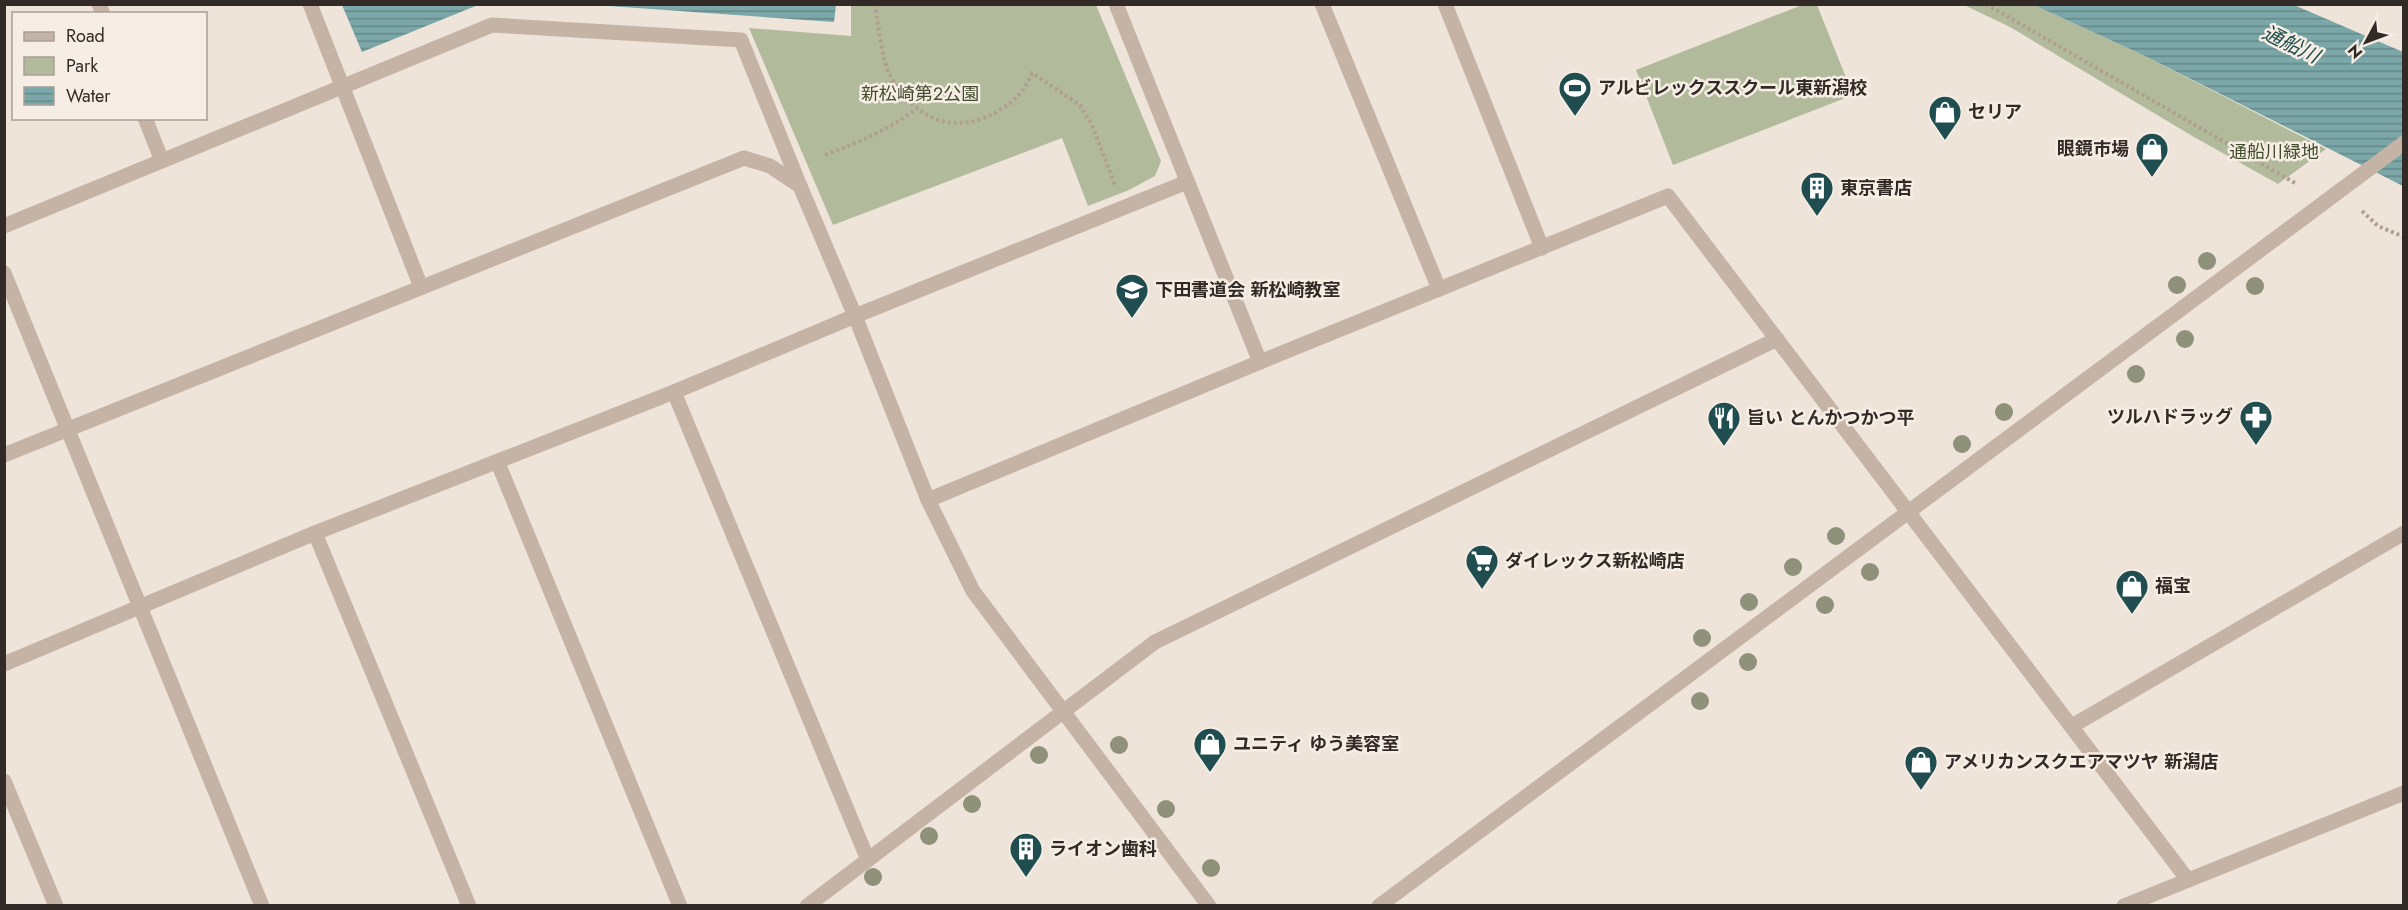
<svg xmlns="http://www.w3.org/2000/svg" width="2408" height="910" font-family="Jost,'Noto Sans JP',sans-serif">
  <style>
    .park { fill: #b1bb9b }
    .water { fill: url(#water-rules) }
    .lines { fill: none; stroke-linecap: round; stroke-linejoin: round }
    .path { stroke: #b09e91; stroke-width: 4; stroke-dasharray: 3 3; stroke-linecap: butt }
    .minor { stroke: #c5b3a6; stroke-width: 15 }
    .tree { fill: #8f917a }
    .labels { text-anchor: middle; stroke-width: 5; stroke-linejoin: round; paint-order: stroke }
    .poi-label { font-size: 18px; font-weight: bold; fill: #322a26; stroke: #f6eee4; text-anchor: start }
    .park-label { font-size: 18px; fill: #424d2d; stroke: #f6eee4 }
    .water-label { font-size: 20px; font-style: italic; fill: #204d4f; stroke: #f6eee4 }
  </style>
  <defs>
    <pattern id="water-rules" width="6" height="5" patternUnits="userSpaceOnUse" patternTransform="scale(1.5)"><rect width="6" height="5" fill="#7ba7a8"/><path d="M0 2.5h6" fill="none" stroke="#658889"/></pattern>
  </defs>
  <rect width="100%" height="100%" fill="#eee4d9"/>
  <g class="park">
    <path d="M 851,5 L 1096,5 L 1161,161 L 1155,176 L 1129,190 L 1088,206 L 1062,138 L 833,225 L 749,28 L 851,36 Z"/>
    <path d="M 1802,5 L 1817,5 L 1853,95 L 1673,165 L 1636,70 Z"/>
    <path d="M 1964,5 L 2034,5 L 2145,56 L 2326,149 L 2278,184 L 2194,137 L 2010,27 Z"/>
  </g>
  <g class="water">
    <path d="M 342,5 L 478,5 L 362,52 Z"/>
    <path d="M 595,5 L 836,5 L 834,22 Z"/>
    <path d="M 2034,5 L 2294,5 L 2403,52 L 2403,186 L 2145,56 Z"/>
  </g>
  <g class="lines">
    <g class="path">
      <path d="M 875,4 C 878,22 882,63 891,77 C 916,120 955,137 1000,110 C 1015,101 1025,90 1032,73 L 1080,105 L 1092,125 L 1115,185"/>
      <path d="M 1986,4 L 2295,183"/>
      <path d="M 825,155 C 859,142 889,130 917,108"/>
      <path d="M 2362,211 L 2378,226 L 2404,237"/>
    </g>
    <g class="minor">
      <path d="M 99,4 L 103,14"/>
      <path d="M 310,4 L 421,287"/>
      <path d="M 1116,4 L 1260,362"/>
      <path d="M 1322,4 L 1439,289"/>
      <path d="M 1445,4 L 1542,248"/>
      <path d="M 145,118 L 162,161"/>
      <path d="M 4,226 L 492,25 L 741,40 L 800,186"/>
      <path d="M 4,273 L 262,906"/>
      <path d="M 674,392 L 868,860"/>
      <path d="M 4,455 L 744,158 L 770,166 L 800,186 L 855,316 L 928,500 L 973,591 L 1209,906"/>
      <path d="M 498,463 L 680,906"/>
      <path d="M 928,500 L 1260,362 L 1668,196 L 2188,880"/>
      <path d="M 315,533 L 469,906"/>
      <path d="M 4,664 L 315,533 L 674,392 L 855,316 L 1187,182"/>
      <path d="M 2072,726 L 2404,533"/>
      <path d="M 4,781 L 56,906"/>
      <path d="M 807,906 L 1155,642 L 1777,339"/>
      <path d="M 1379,906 L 2404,143"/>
      <path d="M 2124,906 L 2404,793"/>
    </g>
  </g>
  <g class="tree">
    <circle cx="2207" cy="261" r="9"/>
    <circle cx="2177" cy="285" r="9"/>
    <circle cx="2255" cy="286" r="9"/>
    <circle cx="2185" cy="339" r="9"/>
    <circle cx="2136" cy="374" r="9"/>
    <circle cx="2004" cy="412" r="9"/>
    <circle cx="1962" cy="444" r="9"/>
    <circle cx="1836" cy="536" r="9"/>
    <circle cx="1793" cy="567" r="9"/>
    <circle cx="1870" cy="572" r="9"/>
    <circle cx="1749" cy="602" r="9"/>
    <circle cx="1825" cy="605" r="9"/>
    <circle cx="1702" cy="638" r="9"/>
    <circle cx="1748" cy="662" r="9"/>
    <circle cx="1700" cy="701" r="9"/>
    <circle cx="1119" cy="745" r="9"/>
    <circle cx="1039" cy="755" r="9"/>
    <circle cx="972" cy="804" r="9"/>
    <circle cx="1166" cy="809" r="9"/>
    <circle cx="929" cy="836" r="9"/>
    <circle cx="1211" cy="868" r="9"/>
    <circle cx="873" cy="877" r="9"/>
  </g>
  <defs>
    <symbol id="stadium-pin" viewBox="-11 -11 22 30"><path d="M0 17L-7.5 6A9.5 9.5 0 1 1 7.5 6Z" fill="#204d4f" stroke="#f6eee4"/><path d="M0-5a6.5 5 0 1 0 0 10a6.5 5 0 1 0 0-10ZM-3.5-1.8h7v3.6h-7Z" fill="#fff"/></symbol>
    <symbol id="shop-pin" viewBox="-11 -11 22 30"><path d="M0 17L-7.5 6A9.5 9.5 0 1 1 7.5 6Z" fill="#204d4f" stroke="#f6eee4"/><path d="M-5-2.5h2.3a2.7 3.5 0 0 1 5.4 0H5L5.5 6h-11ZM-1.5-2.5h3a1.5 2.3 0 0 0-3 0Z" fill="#fff"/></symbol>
    <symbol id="building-pin" viewBox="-11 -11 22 30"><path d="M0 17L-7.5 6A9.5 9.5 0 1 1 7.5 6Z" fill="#204d4f" stroke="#f6eee4"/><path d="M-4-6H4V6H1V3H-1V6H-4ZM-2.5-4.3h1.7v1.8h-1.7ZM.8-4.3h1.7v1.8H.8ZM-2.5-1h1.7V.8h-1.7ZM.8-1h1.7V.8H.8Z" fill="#fff"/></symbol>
    <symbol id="school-pin" viewBox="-11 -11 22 30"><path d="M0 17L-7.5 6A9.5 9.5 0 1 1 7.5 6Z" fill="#204d4f" stroke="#f6eee4"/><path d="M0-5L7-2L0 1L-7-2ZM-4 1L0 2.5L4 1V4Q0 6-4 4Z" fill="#fff"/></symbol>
    <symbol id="pharmacy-pin" viewBox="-11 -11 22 30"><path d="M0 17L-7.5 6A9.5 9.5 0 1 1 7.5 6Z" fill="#204d4f" stroke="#f6eee4"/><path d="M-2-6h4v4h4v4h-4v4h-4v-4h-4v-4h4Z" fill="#fff"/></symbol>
    <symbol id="restaurant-pin" viewBox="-11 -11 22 30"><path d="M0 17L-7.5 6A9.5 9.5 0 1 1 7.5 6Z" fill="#204d4f" stroke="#f6eee4"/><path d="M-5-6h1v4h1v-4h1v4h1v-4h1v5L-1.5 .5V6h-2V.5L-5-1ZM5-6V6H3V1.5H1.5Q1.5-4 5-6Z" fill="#fff"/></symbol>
    <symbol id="supermarket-pin" viewBox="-11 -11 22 30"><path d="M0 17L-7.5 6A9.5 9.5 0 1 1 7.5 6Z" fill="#204d4f" stroke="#f6eee4"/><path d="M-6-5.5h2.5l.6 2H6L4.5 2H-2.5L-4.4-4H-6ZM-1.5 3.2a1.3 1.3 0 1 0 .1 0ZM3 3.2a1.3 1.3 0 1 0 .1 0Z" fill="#fff"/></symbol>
  </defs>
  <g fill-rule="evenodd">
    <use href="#stadium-pin" x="1556" y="69" width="38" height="52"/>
    <use href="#shop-pin" x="1926" y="93" width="38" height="52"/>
    <use href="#shop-pin" x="2133" y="130" width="38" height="52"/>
    <use href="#building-pin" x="1798" y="169" width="38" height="52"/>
    <use href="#school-pin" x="1113" y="271" width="38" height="52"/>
    <use href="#pharmacy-pin" x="2237" y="398" width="38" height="52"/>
    <use href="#restaurant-pin" x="1705" y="399" width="38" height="52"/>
    <use href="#supermarket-pin" x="1463" y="542" width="38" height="52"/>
    <use href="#shop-pin" x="2113" y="567" width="38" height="52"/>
    <use href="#shop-pin" x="1191" y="725" width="38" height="52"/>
    <use href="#shop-pin" x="1902" y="743" width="38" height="52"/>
    <use href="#building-pin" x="1007" y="830" width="38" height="52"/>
  </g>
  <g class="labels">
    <g class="poi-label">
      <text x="1598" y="94">アルビレックススクール東新潟校</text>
      <text x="1968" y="118">セリア</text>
      <text x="2129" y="155" text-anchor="end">眼鏡市場</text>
      <text x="1840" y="194">東京書店</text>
      <text x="1155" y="296">下田書道会 新松崎教室</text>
      <text x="2233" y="423" text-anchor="end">ツルハドラッグ</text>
      <text x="1747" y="424">旨い とんかつかつ平</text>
      <text x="1505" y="567">ダイレックス新松崎店</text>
      <text x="2155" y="592">福宝</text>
      <text x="1233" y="750">ユニティ ゆう美容室</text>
      <text x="1944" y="768">アメリカンスクエアマツヤ 新潟店</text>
      <text x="1049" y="855">ライオン歯科</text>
    </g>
    <g class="park-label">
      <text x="920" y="100">新松崎第２公園</text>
      <text x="2274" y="158">通船川緑地</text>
    </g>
    <g class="water-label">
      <text transform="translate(2291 44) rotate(26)" y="7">通船川</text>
    </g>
  </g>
  <rect width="2408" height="910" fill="none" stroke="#322a26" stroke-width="12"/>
  <rect x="12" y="12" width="195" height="108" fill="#f6eee4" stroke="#a8a098" stroke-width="1.5"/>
  <rect x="24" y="32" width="30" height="9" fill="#c5b3a6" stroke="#a8a098" stroke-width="1.5"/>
  <text x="66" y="42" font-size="18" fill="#322a26">Road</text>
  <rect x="24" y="57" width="30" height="18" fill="#b1bb9b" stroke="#a8a098" stroke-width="1.5"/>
  <text x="66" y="72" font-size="18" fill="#322a26">Park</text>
  <rect x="24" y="87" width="30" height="18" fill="url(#water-rules)" stroke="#a8a098" stroke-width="1.5"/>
  <text x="66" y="102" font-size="18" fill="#322a26">Water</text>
  <g transform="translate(2366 42) rotate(229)" stroke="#f6eee4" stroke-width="4.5" paint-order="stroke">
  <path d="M0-4.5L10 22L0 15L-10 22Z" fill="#322a26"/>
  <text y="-9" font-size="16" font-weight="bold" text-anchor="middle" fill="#322a26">N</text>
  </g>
</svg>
